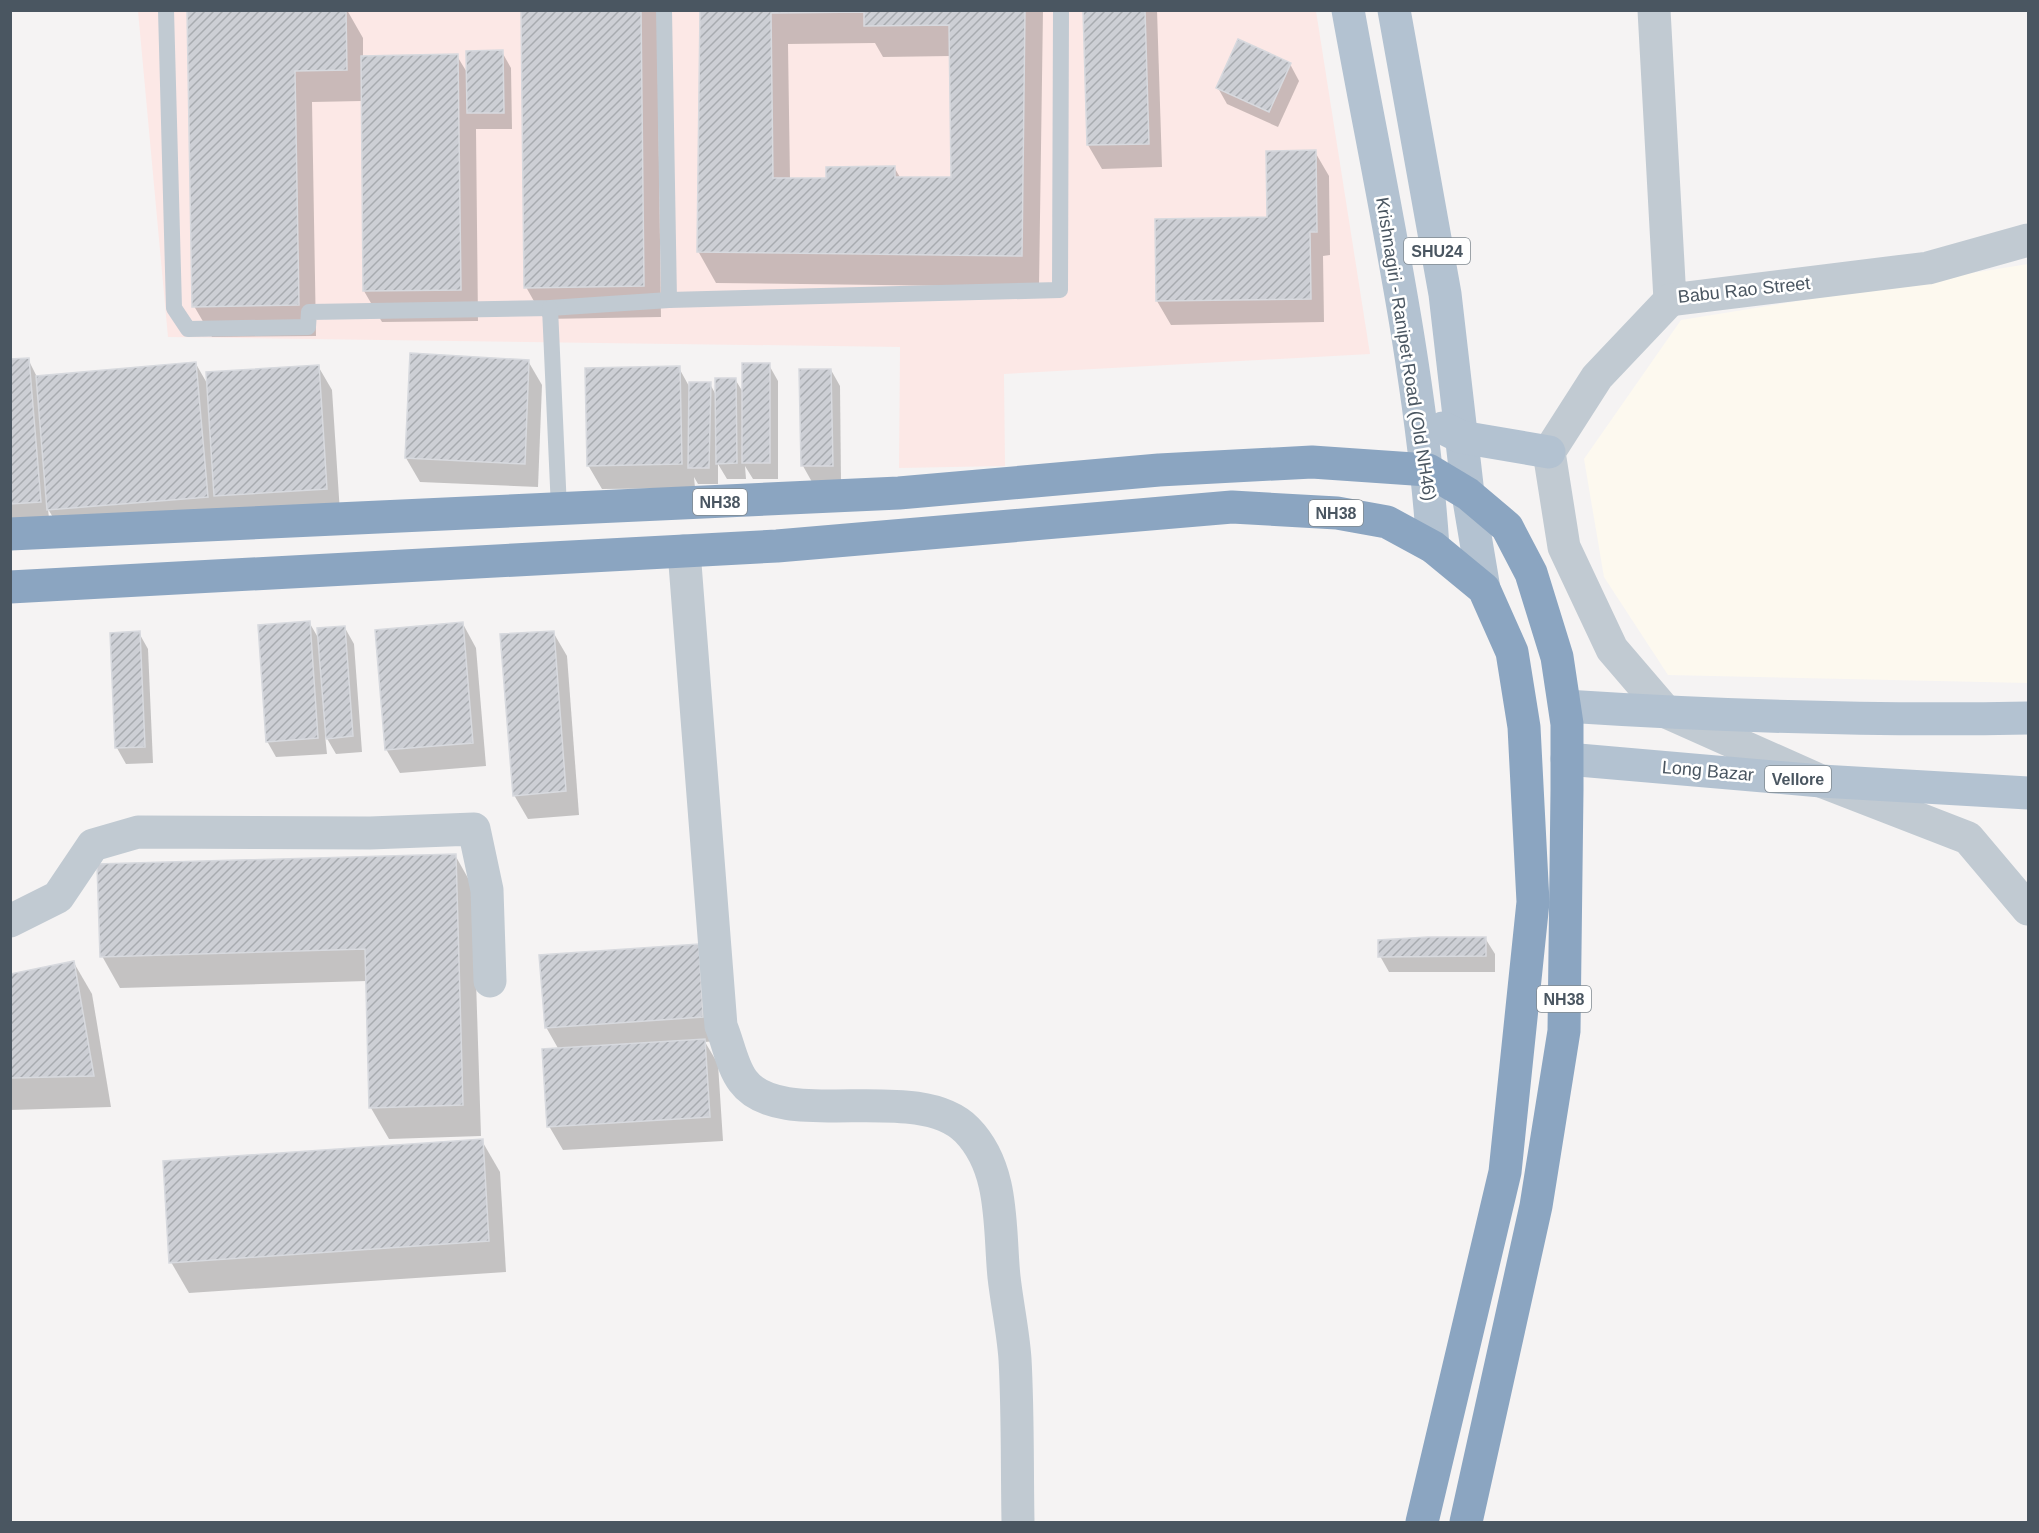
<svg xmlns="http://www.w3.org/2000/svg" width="2039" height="1533" font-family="Arial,sans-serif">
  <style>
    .commercial { fill: #fdf9ef }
    .medical { fill: #fce8e6 }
    .shadow { fill: #0003; fill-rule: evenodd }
    .building { fill: url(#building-hatch); stroke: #d7d9de; stroke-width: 1.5; fill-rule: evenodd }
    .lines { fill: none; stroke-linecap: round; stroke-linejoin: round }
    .lane { stroke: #c1cad2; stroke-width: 16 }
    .street { stroke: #c1cad2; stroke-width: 33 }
    .primary { stroke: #b3c2d1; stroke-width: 33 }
    .highway { stroke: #8ba5c1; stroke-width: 33 }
    .labels { text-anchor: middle; stroke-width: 5; stroke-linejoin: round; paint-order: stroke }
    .shield { fill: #fff; stroke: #808990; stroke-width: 1.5 }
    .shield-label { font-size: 16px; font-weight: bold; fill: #4a5661 }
    .street-label { font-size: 18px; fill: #4a5661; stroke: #fff }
  </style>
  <defs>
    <pattern id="building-hatch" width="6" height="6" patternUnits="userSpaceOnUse" patternTransform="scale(1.5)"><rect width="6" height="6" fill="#cdcfd5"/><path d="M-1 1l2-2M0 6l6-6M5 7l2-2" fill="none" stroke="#a8abb0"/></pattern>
  </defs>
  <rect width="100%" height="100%" fill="#f5f3f3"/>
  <path class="commercial" d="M 2028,264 L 2028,683 L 1668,675 L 1604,577 L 1584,459 L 1681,320 Z"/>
  <path class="medical" d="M 138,11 L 1316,11 L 1370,354 L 1004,374 L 1005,466 L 899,468 L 900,347 L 168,337 Z"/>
  <g class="shadow">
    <path d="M 189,10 L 347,10 L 363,38 L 363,57 L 457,56 L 468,74 L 502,52 L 511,68 L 512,129 L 476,129 L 478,321 L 382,322 L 364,291 L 362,101 L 312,102 L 316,336 L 212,337 L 194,306 Z"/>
    <path d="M 522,10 L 657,10 L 661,317 L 544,319 L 526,287 Z"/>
    <path d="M 702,10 L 1043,10 L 1039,287 L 716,283 L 698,251 ZM 875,43 L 883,57 L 951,56 L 952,178 L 901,179 L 894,167 L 828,179 L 790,180 L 788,44 Z"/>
    <path d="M 1084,10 L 1157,10 L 1162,167 L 1102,169 L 1088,145 Z"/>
    <path d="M 1290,64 L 1299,81 L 1278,127 L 1227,104 L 1218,88 Z"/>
    <path d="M 1315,152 L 1329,176 L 1330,255 L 1323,256 L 1324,322 L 1171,325 L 1157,301 L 1268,218 Z"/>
    <path d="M 28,359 L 37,377 L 196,364 L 208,385 L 318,366 L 332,390 L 340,513 L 67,541 L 48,509 L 49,518 L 10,521 L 10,361 Z"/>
    <path d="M 528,361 L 542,385 L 538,487 L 420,482 L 406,458 Z"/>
    <path d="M 769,365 L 778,381 L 778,479 L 753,479 L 745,466 L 746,479 L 727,479 L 718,464 L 718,484 L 698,484 L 694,477 L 695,488 L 602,489 L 588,465 L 679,368 L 690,388 L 710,384 L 716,395 L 735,379 L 744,394 Z"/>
    <path d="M 831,370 L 840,386 L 841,481 L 812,482 L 803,466 Z"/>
    <path d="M 309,622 L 320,641 L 345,628 L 354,644 L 362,752 L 336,754 L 325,735 L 327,754 L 276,757 L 267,741 Z"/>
    <path d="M 463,624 L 476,648 L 486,766 L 400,773 L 386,749 Z"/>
    <path d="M 553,632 L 567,656 L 579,815 L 528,819 L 514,795 Z"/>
    <path d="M 139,633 L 148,649 L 153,763 L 126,764 L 117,748 Z"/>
    <path d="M 455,855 L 473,887 L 481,1136 L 389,1139 L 371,1108 L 367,981 L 120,988 L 102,956 Z"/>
    <path d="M 1485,938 L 1495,954 L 1495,972 L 1389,972 L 1380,956 Z"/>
    <path d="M 698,946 L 716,1041 L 705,1042 L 718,1064 L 723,1141 L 563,1150 L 549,1126 L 559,1050 L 546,1027 Z"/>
    <path d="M 74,963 L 92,994 L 111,1107 L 10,1110 L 10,976 Z"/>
    <path d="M 482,1141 L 500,1172 L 506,1272 L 189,1293 L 171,1262 Z"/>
  </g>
  <g class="building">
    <path d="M 187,10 L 346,10 L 347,70 L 295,71 L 299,305 L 192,307 Z"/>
    <path d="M 521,10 L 641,10 L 644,286 L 524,288 Z"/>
    <path d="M 700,10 L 1025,10 L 1022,256 L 697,252 ZM 864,12 L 864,26 L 949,25 L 951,177 L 895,177 L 895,166 L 826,167 L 826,178 L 773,178 L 771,13 Z"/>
    <path d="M 1083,10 L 1145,10 L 1149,144 L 1087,145 Z"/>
    <path d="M 1238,39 L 1291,63 L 1269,112 L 1216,88 Z"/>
    <path d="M 503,50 L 504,113 L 467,113 L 466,51 Z"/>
    <path d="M 458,54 L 461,290 L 363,291 L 361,56 Z"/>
    <path d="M 1316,150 L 1317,232 L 1310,232 L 1311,299 L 1156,301 L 1155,219 L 1267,217 L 1266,151 Z"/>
    <path d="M 410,353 L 529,360 L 525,464 L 405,458 Z"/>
    <path d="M 29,358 L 41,502 L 10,504 L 10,359 Z"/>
    <path d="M 196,362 L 208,497 L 47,510 L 36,376 Z"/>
    <rect x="742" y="363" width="28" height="100"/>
    <path d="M 319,365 L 327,489 L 214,496 L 206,372 Z"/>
    <path d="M 680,366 L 682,464 L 587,466 L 585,368 Z"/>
    <path d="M 799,369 L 831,369 L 833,466 L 801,466 Z"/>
    <path d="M 715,378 L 736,378 L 737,463 L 716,464 Z"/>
    <path d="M 689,382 L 711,382 L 709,468 L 688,468 Z"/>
    <path d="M 310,621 L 318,738 L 266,742 L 258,625 Z"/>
    <path d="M 463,622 L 473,743 L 385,750 L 375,630 Z"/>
    <path d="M 345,626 L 353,736 L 326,739 L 317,628 Z"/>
    <path d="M 140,631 L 145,747 L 115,748 L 110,633 Z"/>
    <path d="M 554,631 L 566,791 L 513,796 L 500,634 Z"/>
    <path d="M 456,854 L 463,1105 L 369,1108 L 365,949 L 100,957 L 97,864 Z"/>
    <path d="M 1428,937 L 1486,937 L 1486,956 L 1378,957 L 1378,940 Z"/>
    <path d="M 699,944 L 703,1017 L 545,1028 L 539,955 Z"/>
    <path d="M 74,961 L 94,1076 L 10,1078 L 10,974 Z"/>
    <path d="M 705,1039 L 710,1117 L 547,1127 L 542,1049 Z"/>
    <path d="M 483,1139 L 489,1241 L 169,1263 L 163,1161 Z"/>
  </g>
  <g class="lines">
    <g class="lane">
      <path d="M 166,10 L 174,308 L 188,329 L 308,327 L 309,312 L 550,308 L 669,300 L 1060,290 L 1061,10"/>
      <path d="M 664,10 L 669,300"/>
      <path d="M 550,308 L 559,509"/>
    </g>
    <g class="street">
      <path d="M 1654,10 L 1670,300 L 1928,268 L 2028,240"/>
      <path d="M 1670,300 L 1597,377 L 1549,452 L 1564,547 L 1612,649 L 1666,712 L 1821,781 L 1968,838 L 2028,909"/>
      <path d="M 684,551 L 721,1026 C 728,1042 732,1067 743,1081 C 781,1133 917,1079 967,1130 C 1005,1169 999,1228 1004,1277 C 1007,1304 1013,1331 1015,1359 C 1018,1413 1017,1468 1018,1522"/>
      <path d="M 10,921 L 58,897 L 93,845 L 138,832 L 370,833 L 474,829 L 487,890 L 490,981"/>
    </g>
    <g class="primary">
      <path d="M 1348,10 C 1380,188 1421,367 1433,547"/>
      <path d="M 1394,10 L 1445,294 L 1468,494 L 1484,589"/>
      <path d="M 1443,428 L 1461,437 L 1549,452"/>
      <path d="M 1565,706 C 1719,716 1874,721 2028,718"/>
      <path d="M 1567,759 L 1821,781 L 2028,793"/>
    </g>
    <g class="highway">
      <path d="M 10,534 L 899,493 L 1159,470 L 1312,462 L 1428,470 L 1468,494 L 1507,527 L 1531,573 L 1557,657 L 1567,724 L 1567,790 L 1564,1031 L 1536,1206 L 1466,1522"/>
      <path d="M 10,587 L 777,546 L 1232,507 L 1337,513 L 1387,522 L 1433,547 L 1484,589 L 1512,652 L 1524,727 L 1533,902 L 1505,1172 L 1422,1522"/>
    </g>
  </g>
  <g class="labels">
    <g class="shield">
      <rect x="1404" y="238" width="66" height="26" rx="4.5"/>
      <rect x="693" y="489" width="54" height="26" rx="4.5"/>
      <rect x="1309" y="500" width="54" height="26" rx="4.5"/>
      <rect x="1765" y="766" width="66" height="26" rx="4.5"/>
      <rect x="1537" y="986" width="54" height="26" rx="4.5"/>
    </g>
    <g class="shield-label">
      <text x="1437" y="257">SHU24</text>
      <text x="720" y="508">NH38</text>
      <text x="1336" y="519">NH38</text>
      <text x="1798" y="785">Vellore</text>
      <text x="1564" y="1005">NH38</text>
    </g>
    <g class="street-label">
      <text transform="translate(1744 290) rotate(-6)" y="6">Babu Rao Street</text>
      <text transform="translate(1406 349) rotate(81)" y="6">Krishnagiri - Ranipet Road (Old NH46)</text>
      <text transform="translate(1708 771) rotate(5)" y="6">Long Bazar</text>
    </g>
  </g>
  <rect width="2039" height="1533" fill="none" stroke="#4a5661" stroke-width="24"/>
</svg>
